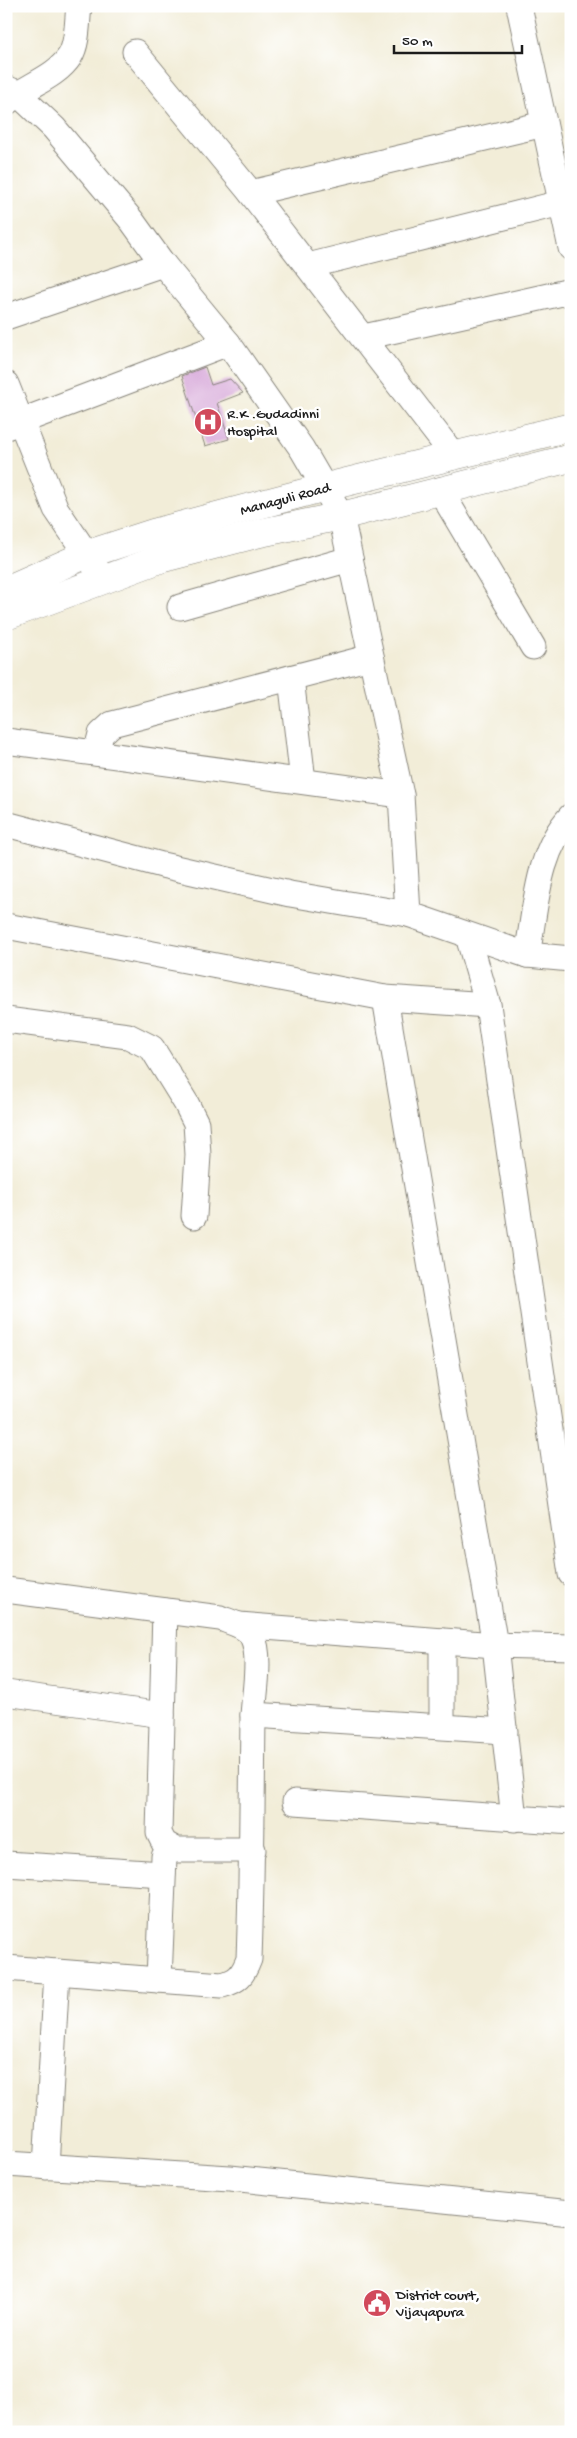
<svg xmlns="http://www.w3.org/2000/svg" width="577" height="2438" font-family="'Gochi Hand',sans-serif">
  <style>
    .building { fill: #daafdc }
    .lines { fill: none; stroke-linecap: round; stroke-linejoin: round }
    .minor-casing { stroke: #87847a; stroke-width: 27 }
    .major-casing { stroke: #87847a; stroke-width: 29 }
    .minor { stroke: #fff; stroke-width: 25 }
    .major { stroke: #fff; stroke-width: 28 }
    .labels { text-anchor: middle; stroke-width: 5; stroke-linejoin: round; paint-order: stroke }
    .poi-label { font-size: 15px; fill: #1c1c1c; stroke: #fff; text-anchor: start }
    .street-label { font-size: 15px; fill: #1c1c1c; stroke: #fff }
  </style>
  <rect width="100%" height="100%" fill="#fff"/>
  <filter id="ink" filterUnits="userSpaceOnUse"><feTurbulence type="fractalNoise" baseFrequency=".02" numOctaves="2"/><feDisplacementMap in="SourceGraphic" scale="10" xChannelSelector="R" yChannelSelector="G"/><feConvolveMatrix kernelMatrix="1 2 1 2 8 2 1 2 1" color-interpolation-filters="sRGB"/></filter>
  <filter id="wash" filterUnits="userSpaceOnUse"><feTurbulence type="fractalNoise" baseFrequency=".0096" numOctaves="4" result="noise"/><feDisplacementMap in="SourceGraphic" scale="20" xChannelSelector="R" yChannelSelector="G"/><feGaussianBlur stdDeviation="1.12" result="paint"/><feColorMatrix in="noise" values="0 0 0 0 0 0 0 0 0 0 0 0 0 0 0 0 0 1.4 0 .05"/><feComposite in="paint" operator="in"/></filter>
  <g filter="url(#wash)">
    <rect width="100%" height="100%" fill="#f2edd8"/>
    <g id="blocks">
      <path class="building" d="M 205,367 L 211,385 L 230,379 L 243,393 L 217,403 L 229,439 L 205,446 L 182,376 Z"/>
    </g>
  </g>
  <g filter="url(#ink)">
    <use href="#blocks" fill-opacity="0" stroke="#87847a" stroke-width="1"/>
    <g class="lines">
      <defs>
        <g id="minor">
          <path d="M 519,6 L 571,248"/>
          <path d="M 135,52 L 251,193 L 454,456"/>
          <path d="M 6,88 L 17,93 L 54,128 L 132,221 L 163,264 L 228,343 L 302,449 L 341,516 L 401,795 L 408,914"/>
          <path d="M 6,103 C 25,86 56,78 70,56 C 78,43 77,21 79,6"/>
          <path d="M 251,193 L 544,124"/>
          <path d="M 308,266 L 561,203"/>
          <path d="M 6,317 L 163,264"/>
          <path d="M 364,337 L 571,291"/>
          <path d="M 6,384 L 56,509 L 104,580"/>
          <path d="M 6,427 L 228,343"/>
          <path d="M 440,490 L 533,647"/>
          <path d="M 180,607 L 350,559"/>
          <path d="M 291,678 L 303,781"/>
          <path d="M 6,741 L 401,795"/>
          <path d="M 96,753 L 101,734 L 112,724 L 371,657"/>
          <path d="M 6,824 L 162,865 L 290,894 L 408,914 L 527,955 L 571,959"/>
          <path d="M 6,926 L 385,998 L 488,1005"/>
          <path d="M 468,936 L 488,1005 L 571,1574"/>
          <path d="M 527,955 C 536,908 537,852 571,816"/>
          <path d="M 385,998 L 495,1645 L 571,1647"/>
          <path d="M 6,1020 L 128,1036 L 152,1048 L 186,1103 L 196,1123 L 198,1155 L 194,1216"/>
          <path d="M 6,1590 L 220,1618 C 230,1622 247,1626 252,1636 C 262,1655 254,1695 253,1716 C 252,1797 252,1878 249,1959 C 243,1975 238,1981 222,1985 L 6,1968"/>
          <path d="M 165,1611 L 159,1833 L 164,1843 L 176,1850 L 253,1850"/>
          <path d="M 239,1625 L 495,1645 L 514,1819"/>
          <path d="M 442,1641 L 442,1726"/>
          <path d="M 6,1693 L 162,1715"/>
          <path d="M 253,1715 L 505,1731"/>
          <path d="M 295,1802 L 571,1822"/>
          <path d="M 6,1864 L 163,1874"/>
          <path d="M 159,1980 L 164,1857"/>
          <path d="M 6,2164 L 230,2178 L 571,2213"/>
          <path d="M 46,2167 L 57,1972"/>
        </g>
        <g id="major">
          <path d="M 6,590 L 85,555 L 153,533 L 326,487 L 571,427"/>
          <path d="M 6,616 L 160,559 L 260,533 L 341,516 L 571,458"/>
        </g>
      </defs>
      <use href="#minor" class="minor-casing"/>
      <use href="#major" class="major-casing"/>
      <use href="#minor" class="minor"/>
      <use href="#major" class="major"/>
    </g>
  </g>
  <defs>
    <symbol id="hospital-disc" viewBox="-11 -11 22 22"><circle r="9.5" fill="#d1495b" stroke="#fff"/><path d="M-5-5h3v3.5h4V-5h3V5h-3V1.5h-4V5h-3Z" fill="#fff"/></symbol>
    <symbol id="civic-disc" viewBox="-11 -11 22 22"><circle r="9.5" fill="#d1495b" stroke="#fff"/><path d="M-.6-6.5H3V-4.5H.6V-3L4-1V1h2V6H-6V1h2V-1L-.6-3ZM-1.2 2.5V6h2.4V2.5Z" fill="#fff"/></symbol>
  </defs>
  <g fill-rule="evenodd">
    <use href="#hospital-disc" x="192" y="406" width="32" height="32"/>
    <use href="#civic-disc" x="361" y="2287" width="32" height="32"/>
  </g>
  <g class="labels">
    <g class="poi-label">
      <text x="227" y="418">R.K .Gudadinni<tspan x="227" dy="17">Hospital</tspan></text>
      <text x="396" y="2299">District court,<tspan x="396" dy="17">Vijayapura</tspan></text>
    </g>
    <g class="street-label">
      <text transform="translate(285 498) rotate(-15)" y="5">Managuli Road</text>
    </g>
  </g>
  <rect width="577" height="2438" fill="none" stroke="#fff" stroke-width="25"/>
  <path d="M394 45v8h128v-8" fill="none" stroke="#1c1c1c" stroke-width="2.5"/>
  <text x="402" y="45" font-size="15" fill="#1c1c1c" stroke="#ffffff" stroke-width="4" paint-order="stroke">50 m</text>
</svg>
